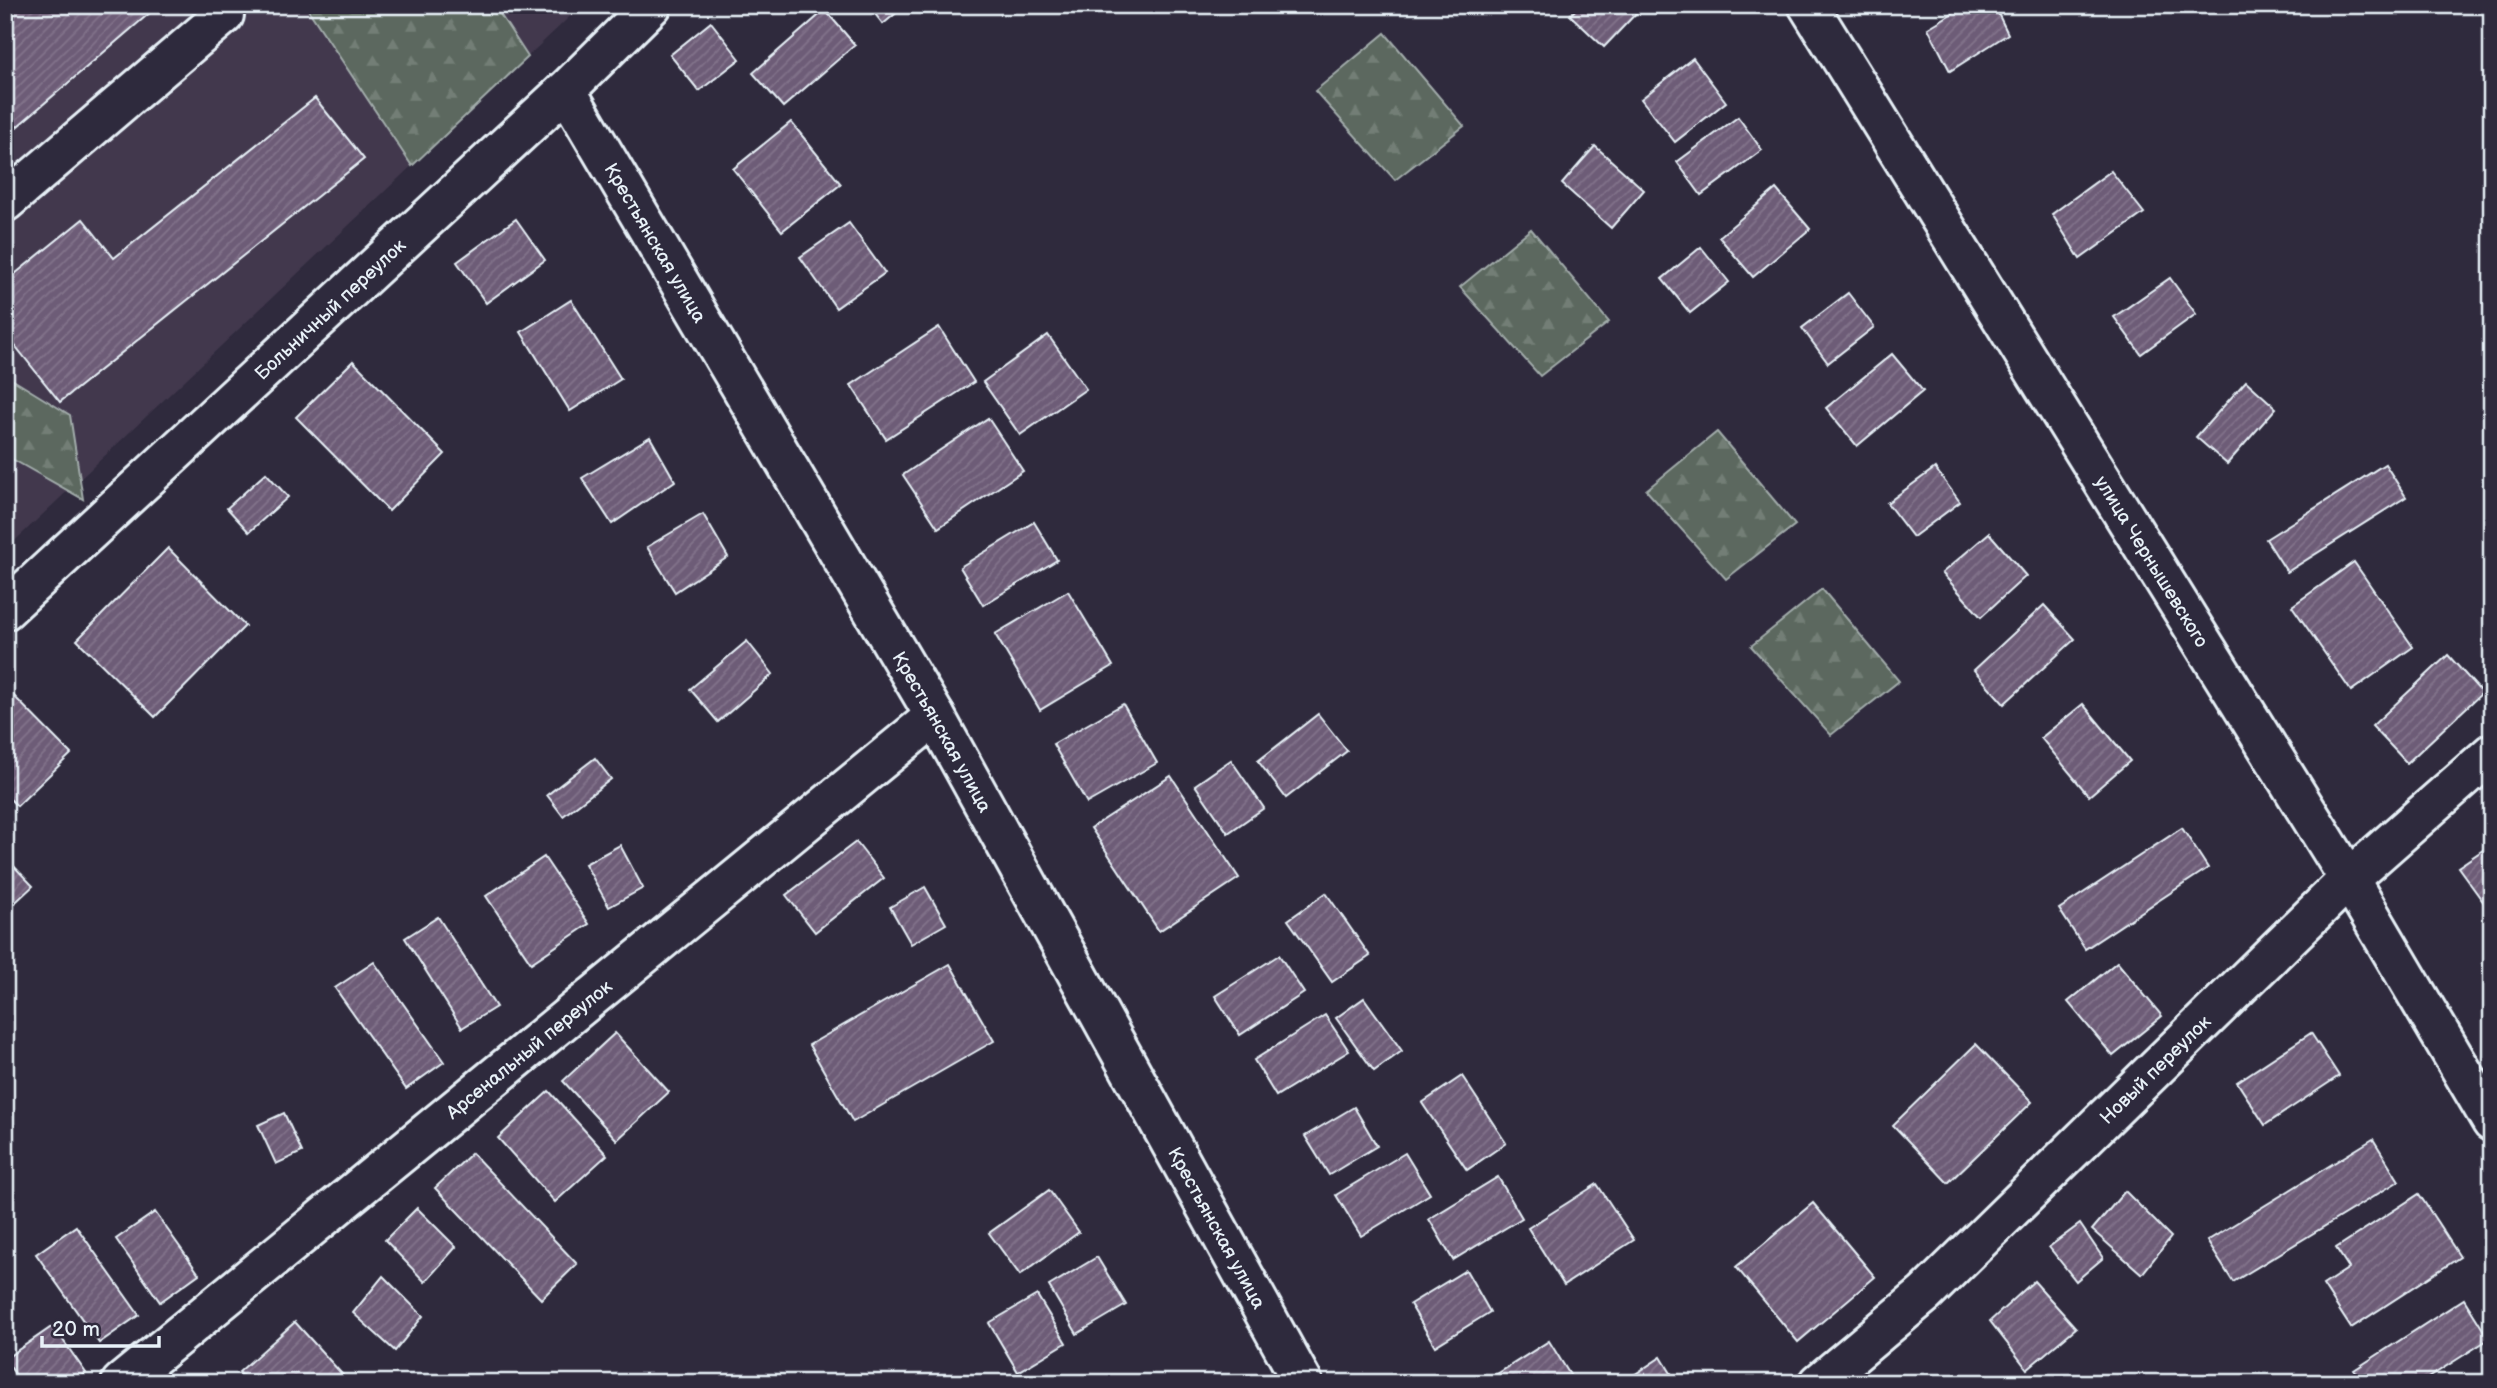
<svg xmlns="http://www.w3.org/2000/svg" width="2497" height="1388" font-family="'Balsamiq Sans',sans-serif">
  <style>
    .built { fill: #42394e }
    .forest { fill: url(#forest-firs); stroke: #a2acab; stroke-width: 2 }
    .building { fill: url(#building-hatch); stroke: #e8f1f8; stroke-width: 2 }
    .lines { fill: none; stroke-linecap: round; stroke-linejoin: round }
    .minor-casing { stroke: #e8f1f8; stroke-width: 44 }
    .minor { stroke: #2f2a3d; stroke-width: 38 }
    .labels { text-anchor: middle; stroke-width: 6; stroke-linejoin: round; paint-order: stroke }
    .street-label { font-size: 19px; fill: #e8f1f8; stroke: #2f2a3d }
  </style>
  <defs>
    <pattern id="forest-firs" width="22" height="20" patternUnits="userSpaceOnUse" patternTransform="scale(1.75)"><rect width="22" height="20" fill="#5b685e"/><path d="M5 1l3.5 6h-7zM16 11l3.5 6h-7z" fill="#737e76"/></pattern>
    <pattern id="building-hatch" width="6" height="6" patternUnits="userSpaceOnUse" patternTransform="scale(1.75)"><rect width="6" height="6" fill="#6d5c77"/><path d="M-1 1l2-2M0 6l6-6M5 7l2-2" fill="none" stroke="#82748b"/></pattern>
  </defs>
  <rect width="100%" height="100%" fill="#2f2a3d"/>
  <filter id="ink" filterUnits="userSpaceOnUse"><feTurbulence type="fractalNoise" baseFrequency=".0143" numOctaves="2"/><feDisplacementMap in="SourceGraphic" scale="14" xChannelSelector="R" yChannelSelector="G"/><feConvolveMatrix kernelMatrix="1 2 1 2 8 2 1 2 1" color-interpolation-filters="sRGB"/></filter>
  <g filter="url(#ink)">
    <path class="built" d="M 5,5 L 582,5 L 5,550 Z"/>
    <g class="forest">
      <path d="M 305,5 L 494,5 L 528,57 L 412,166 Z"/>
      <path d="M 1385,33 L 1464,126 L 1395,180 L 1315,91 Z"/>
      <path d="M 1531,229 L 1609,322 L 1540,376 L 1460,287 Z"/>
      <path d="M 5,375 L 70,415 L 83,499 L 5,455 Z"/>
      <path d="M 1717,432 L 1795,525 L 1726,579 L 1646,490 Z"/>
      <path d="M 1822,589 L 1899,681 L 1831,735 L 1751,646 Z"/>
    </g>
    <g class="building">
      <path d="M 5,5 L 159,5 L 5,137 Z"/>
      <path d="M 868,5 L 906,5 L 883,24 Z"/>
      <path d="M 1580,5 L 1644,5 L 1604,47 L 1570,15 Z"/>
      <path d="M 1966,5 L 1994,5 L 2008,34 L 1950,71 L 1928,28 Z"/>
      <path d="M 825,10 L 855,45 L 783,107 L 753,73 Z"/>
      <path d="M 711,22 L 740,59 L 699,91 L 670,55 Z"/>
      <path d="M 1693,58 L 1726,102 L 1675,142 L 1641,99 Z"/>
      <path d="M 315,98 L 364,159 L 60,402 L 5,333 L 5,282 L 83,219 L 114,258 Z"/>
      <path d="M 1738,117 L 1762,150 L 1701,195 L 1677,162 Z"/>
      <path d="M 791,122 L 841,184 L 782,231 L 733,169 Z"/>
      <path d="M 1595,146 L 1644,190 L 1611,228 L 1562,184 Z"/>
      <path d="M 2111,171 L 2144,213 L 2080,259 L 2052,214 Z"/>
      <path d="M 1776,189 L 1810,229 L 1753,277 L 1719,237 Z"/>
      <path d="M 516,219 L 545,260 L 486,303 L 457,262 Z"/>
      <path d="M 849,223 L 885,273 L 836,308 L 800,257 Z"/>
      <path d="M 1701,247 L 1729,282 L 1690,313 L 1662,279 Z"/>
      <path d="M 2170,278 L 2196,314 L 2141,354 L 2114,317 Z"/>
      <path d="M 1848,293 L 1874,327 L 1828,363 L 1802,328 Z"/>
      <path d="M 571,300 L 621,379 L 570,411 L 521,332 Z"/>
      <path d="M 939,327 L 974,382 L 886,439 L 851,385 Z"/>
      <path d="M 1048,335 L 1086,389 L 1020,435 L 983,382 Z"/>
      <path d="M 1892,354 L 1923,391 L 1857,446 L 1826,408 Z"/>
      <path d="M 353,361 L 445,454 L 389,511 L 296,417 Z"/>
      <path d="M 2246,381 L 2276,408 L 2227,464 L 2196,437 Z"/>
      <path d="M 988,418 L 1023,471 L 938,528 L 903,475 Z"/>
      <path d="M 650,437 L 675,481 L 612,524 L 582,478 Z"/>
      <path d="M 2385,464 L 2406,497 L 2287,572 L 2266,539 Z"/>
      <path d="M 1935,468 L 1960,502 L 1913,537 L 1887,503 Z"/>
      <path d="M 266,473 L 288,497 L 249,532 L 227,508 Z"/>
      <path d="M 703,514 L 728,557 L 675,592 L 647,547 Z"/>
      <path d="M 1034,522 L 1057,560 L 983,605 L 960,567 Z"/>
      <path d="M 1989,533 L 2026,576 L 1981,617 L 1942,573 Z"/>
      <path d="M 168,548 L 245,626 L 155,717 L 77,640 Z"/>
      <path d="M 2354,562 L 2413,647 L 2351,691 L 2292,606 Z"/>
      <path d="M 1068,591 L 1113,666 L 1040,710 L 995,634 Z"/>
      <path d="M 2044,605 L 2075,639 L 2004,704 L 1974,670 Z"/>
      <path d="M 747,641 L 773,674 L 718,722 L 690,689 Z"/>
      <path d="M 2448,655 L 2482,693 L 2407,763 L 2372,726 Z"/>
      <path d="M 6,688 L 71,754 L 17,806 L 5,794 Z"/>
      <path d="M 1123,704 L 1157,763 L 1087,803 L 1053,744 Z"/>
      <path d="M 2083,704 L 2130,761 L 2089,796 L 2041,738 Z"/>
      <path d="M 1318,714 L 1347,751 L 1286,798 L 1258,761 Z"/>
      <path d="M 595,758 L 611,779 L 563,816 L 547,795 Z"/>
      <path d="M 1231,760 L 1264,808 L 1228,833 L 1195,785 Z"/>
      <path d="M 1171,776 L 1239,878 L 1159,931 L 1091,828 Z"/>
      <path d="M 2182,828 L 2208,868 L 2085,949 L 2059,909 Z"/>
      <path d="M 856,842 L 884,878 L 815,932 L 786,895 Z"/>
      <path d="M 2492,844 L 2492,914 L 2458,867 Z"/>
      <path d="M 620,845 L 643,888 L 609,907 L 585,864 Z"/>
      <path d="M 5,857 L 33,886 L 5,912 Z"/>
      <path d="M 544,857 L 589,924 L 531,963 L 486,896 Z"/>
      <path d="M 925,887 L 946,924 L 911,944 L 890,907 Z"/>
      <path d="M 1326,893 L 1370,956 L 1332,982 L 1288,920 Z"/>
      <path d="M 438,917 L 496,1007 L 462,1028 L 405,938 Z"/>
      <path d="M 1279,955 L 1304,993 L 1240,1035 L 1215,996 Z"/>
      <path d="M 374,962 L 444,1062 L 406,1089 L 335,988 Z"/>
      <path d="M 2117,962 L 2162,1016 L 2113,1056 L 2068,1002 Z"/>
      <path d="M 950,964 L 994,1041 L 853,1122 L 809,1045 Z"/>
      <path d="M 1364,998 L 1402,1051 L 1374,1071 L 1336,1018 Z"/>
      <path d="M 1325,1015 L 1349,1051 L 1276,1096 L 1254,1060 Z"/>
      <path d="M 615,1033 L 669,1092 L 617,1140 L 563,1081 Z"/>
      <path d="M 2311,1033 L 2339,1076 L 2265,1125 L 2237,1082 Z"/>
      <path d="M 1976,1044 L 2032,1102 L 1948,1183 L 1893,1125 Z"/>
      <path d="M 1462,1076 L 1506,1143 L 1467,1170 L 1422,1103 Z"/>
      <path d="M 549,1091 L 607,1155 L 555,1202 L 498,1138 Z"/>
      <path d="M 1354,1107 L 1377,1146 L 1329,1175 L 1305,1136 Z"/>
      <path d="M 284,1113 L 302,1152 L 276,1164 L 258,1125 Z"/>
      <path d="M 2373,1139 L 2399,1181 L 2233,1282 L 2207,1241 Z"/>
      <path d="M 472,1153 L 577,1264 L 541,1299 L 435,1188 Z"/>
      <path d="M 1405,1153 L 1430,1194 L 1361,1236 L 1336,1195 Z"/>
      <path d="M 1498,1177 L 1522,1218 L 1453,1260 L 1429,1219 Z"/>
      <path d="M 1597,1184 L 1634,1240 L 1564,1285 L 1528,1228 Z"/>
      <path d="M 1049,1190 L 1079,1232 L 1020,1275 L 989,1233 Z"/>
      <path d="M 2125,1191 L 2171,1237 L 2142,1274 L 2092,1230 Z"/>
      <path d="M 2419,1194 L 2460,1257 L 2351,1328 L 2323,1285 L 2349,1268 L 2336,1248 Z"/>
      <path d="M 1813,1203 L 1875,1277 L 1798,1342 L 1736,1267 Z"/>
      <path d="M 417,1208 L 456,1247 L 425,1282 L 385,1240 Z"/>
      <path d="M 155,1212 L 199,1274 L 160,1302 L 116,1239 Z"/>
      <path d="M 2080,1224 L 2103,1258 L 2076,1281 L 2049,1247 Z"/>
      <path d="M 76,1226 L 139,1315 L 99,1343 L 36,1254 Z"/>
      <path d="M 1097,1257 L 1126,1305 L 1077,1334 L 1049,1286 Z"/>
      <path d="M 1466,1270 L 1490,1312 L 1435,1346 L 1410,1304 Z"/>
      <path d="M 383,1276 L 423,1316 L 395,1351 L 353,1313 Z"/>
      <path d="M 2034,1281 L 2076,1328 L 2027,1369 L 1990,1321 Z"/>
      <path d="M 1037,1295 L 1066,1343 L 1018,1372 L 989,1323 Z"/>
      <path d="M 2464,1299 L 2489,1339 L 2420,1383 L 2362,1383 L 2354,1370 Z"/>
      <path d="M 295,1322 L 350,1383 L 249,1383 L 239,1372 Z"/>
      <path d="M 53,1326 L 86,1373 L 72,1383 L 21,1383 L 5,1359 Z"/>
      <path d="M 1549,1341 L 1575,1383 L 1483,1383 Z"/>
      <path d="M 1661,1357 L 1677,1383 L 1622,1383 Z"/>
      <path d="M 2492,1370 L 2492,1383 L 2473,1383 Z"/>
    </g>
    <g class="lines">
      <defs>
        <g id="minor">
          <path id="s1" d="M 1808,5 L 2349,879 L 2492,1122"/>
          <path id="s2" d="M 566,90 L 935,716 L 1303,1383"/>
          <path d="M 5,202 L 224,15"/>
          <path id="s3" d="M 5,610 L 566,90 L 652,5"/>
          <path id="s4" d="M 121,1383 L 935,716"/>
          <path id="s5" d="M 1819,1383 L 1925,1294 L 2349,879 L 2492,753"/>
        </g>
      </defs>
      <use href="#minor" class="minor-casing"/>
      <use href="#minor" class="minor"/>
    </g>
  </g>
  <g class="labels">
    <g class="street-label">
      <text dy="7" stroke="none"><textPath href="#s2" startOffset="177">Крестьянская улица</textPath></text>
      <text dy="7" stroke="none"><textPath href="#s3" startOffset="443">Больничный переулок</textPath></text>
      <text dy="7" stroke="none"><textPath href="#s1" startOffset="654">улица Чернышевского</textPath></text>
      <text dy="7" stroke="none"><textPath href="#s2" startOffset="744">Крестьянская улица</textPath></text>
      <text dy="7" stroke="none"><textPath href="#s4" startOffset="527">Арсенальный переулок</textPath></text>
      <text dy="7" stroke="none"><textPath href="#s5" startOffset="460">Новый переулок</textPath></text>
      <text dy="7" stroke="none"><textPath href="#s2" startOffset="1311">Крестьянская улица</textPath></text>
    </g>
  </g>
  <rect width="2497" height="1388" fill="none" stroke="#2f2a3d" stroke-width="28"/>
  <rect x="14" y="14" width="2469" height="1360" fill="none" stroke="#e8f1f8" stroke-width="2.5" filter="url(#ink)"/>
  <path d="M42 1336v10h117v-10" fill="none" stroke="#e8f1f8" stroke-width="3.5"/>
  <text x="52" y="1336" font-size="21" fill="#e8f1f8" stroke="#2f2a3d" stroke-width="5" paint-order="stroke">20 m</text>
</svg>
